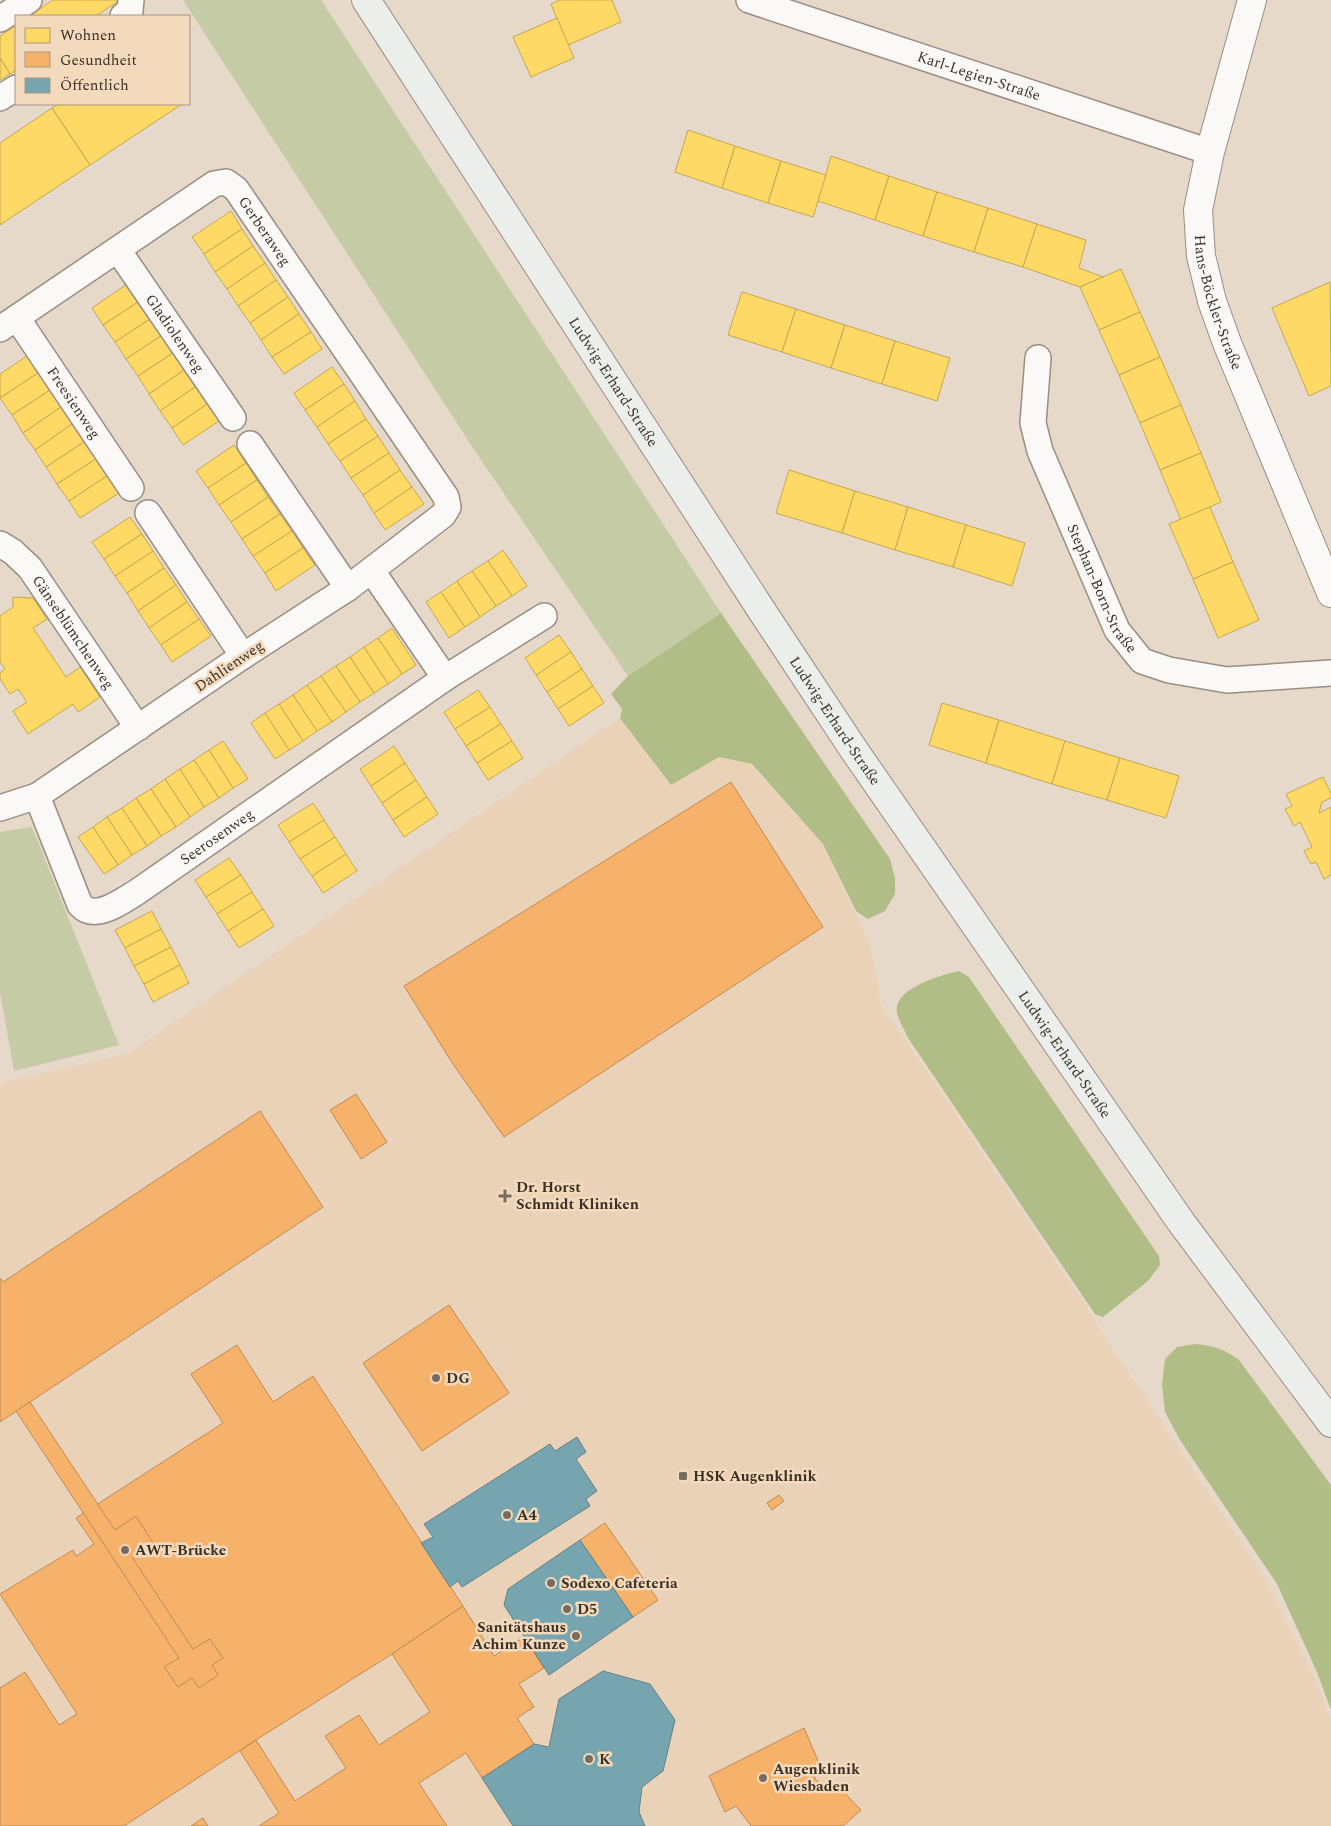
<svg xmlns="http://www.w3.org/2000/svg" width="1331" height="1826" font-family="Spectral,serif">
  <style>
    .built { fill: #e9d2b8 }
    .green { fill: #c4cba5 }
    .forest { fill: #b1bd87 }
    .homes { fill: #ffd966; stroke: #c4a753 }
    .health { fill: #f6b26b; stroke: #be8b56 }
    .public { fill: #76a5af; stroke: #648286 }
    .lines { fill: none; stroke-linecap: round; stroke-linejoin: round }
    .minor-casing { stroke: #988e82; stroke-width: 28 }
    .tertiary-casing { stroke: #988e82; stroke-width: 30 }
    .secondary-casing { stroke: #988e82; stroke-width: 30 }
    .minor { stroke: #fbf9f7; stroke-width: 25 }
    .tertiary { stroke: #fbf9f7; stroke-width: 28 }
    .secondary { stroke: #ebeeea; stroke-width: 28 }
    .poi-dot { fill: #776c5f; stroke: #f3dabd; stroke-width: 2 }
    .labels { text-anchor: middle; stroke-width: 5; stroke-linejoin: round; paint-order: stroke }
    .street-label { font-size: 15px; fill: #3b3126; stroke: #f3dabd }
    .poi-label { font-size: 15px; font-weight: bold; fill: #3b3126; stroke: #f3dabd; text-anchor: start }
  </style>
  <rect width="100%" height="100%" fill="#e6d9ca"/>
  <path class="built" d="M 620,718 L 670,785 L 719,757 L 751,764 L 823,844 L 869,942 L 878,981 L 880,1003 L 1088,1309 L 1109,1345 L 1143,1393 L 1267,1582 L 1312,1672 L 1331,1721 L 1331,1826 L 0,1826 L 0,1083 L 129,1053 Z"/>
  <g class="green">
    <path d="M 183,0 L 321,0 L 721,613 L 628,676 L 477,454 Z"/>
    <path d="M 32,827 L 119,1045 L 14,1071 L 0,992 L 0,832 Z"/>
  </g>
  <g class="forest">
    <path d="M 721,613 L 890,859 L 895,878 L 895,894 L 885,911 L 868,919 L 856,911 L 823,844 L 752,764 L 719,757 L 671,785 L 620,718 L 622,709 L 611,694 L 628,676 Z"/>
    <path d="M 959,971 L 969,977 L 1159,1256 L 1160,1265 L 1148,1281 L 1103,1317 L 1095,1314 L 908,1038 C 905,1030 898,1020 897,1012 C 893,988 942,975 959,971 Z"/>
    <path d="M 1196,1344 C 1214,1346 1225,1349 1239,1360 L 1331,1485 L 1331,1710 L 1317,1672 L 1277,1584 L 1180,1440 L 1165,1412 L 1162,1384 L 1165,1359 L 1177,1347 Z"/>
  </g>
  <g class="homes">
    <path d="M 53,0 L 120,0 L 96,16 L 29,16 Z"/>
    <path d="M 560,0 L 612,0 L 621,22 L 568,45 L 551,4 Z"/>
    <path d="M 557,18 L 574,58 L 531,77 L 513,37 Z"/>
    <path d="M 16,25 L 16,70 L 10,74 L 0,58 L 0,36 Z"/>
    <path d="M 0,58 L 10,74 L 0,80 Z"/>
    <path d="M 59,104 L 182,104 L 90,165 L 52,108 Z"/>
    <path d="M 52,108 L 90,165 L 0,225 L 0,143 Z"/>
    <path d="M 688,130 L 735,146 L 722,188 L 675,172 Z"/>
    <path d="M 735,146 L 781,161 L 768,203 L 722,188 Z"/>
    <path d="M 831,156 L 889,176 L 875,220 L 818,201 Z"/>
    <path d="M 781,161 L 826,175 L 813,217 L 768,203 Z"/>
    <path d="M 889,176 L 937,192 L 923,236 L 875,220 Z"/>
    <path d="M 937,192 L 988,208 L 974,252 L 923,236 Z"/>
    <path d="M 988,208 L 1037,224 L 1023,267 L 974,252 Z"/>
    <path d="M 231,211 L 242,229 L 204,254 L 192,237 Z"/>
    <path d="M 1037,224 L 1086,240 L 1079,268 L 1103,277 L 1080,287 L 1023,267 Z"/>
    <path d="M 242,229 L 253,246 L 215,272 L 204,254 Z"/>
    <path d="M 253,246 L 265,263 L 227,289 L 215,272 Z"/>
    <path d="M 265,263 L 276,280 L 238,306 L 227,289 Z"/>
    <path d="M 1121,269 L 1140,312 L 1099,330 L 1080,287 Z"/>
    <path d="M 276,280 L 288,297 L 250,323 L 238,306 Z"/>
    <path d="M 130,282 L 141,300 L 103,325 L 92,308 Z"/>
    <path d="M 1330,282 L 1331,386 L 1309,396 L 1272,308 Z"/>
    <path d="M 742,292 L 796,309 L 782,352 L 728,335 Z"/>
    <path d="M 288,297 L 299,314 L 261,340 L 250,323 Z"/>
    <path d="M 141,300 L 153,317 L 115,342 L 103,325 Z"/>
    <path d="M 796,309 L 845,325 L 831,368 L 782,352 Z"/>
    <path d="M 1140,312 L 1160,357 L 1119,375 L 1099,330 Z"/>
    <path d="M 299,314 L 311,332 L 272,357 L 261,340 Z"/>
    <path d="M 153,317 L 164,334 L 126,359 L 115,342 Z"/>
    <path d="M 845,325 L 895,341 L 882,384 L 831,368 Z"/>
    <path d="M 311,332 L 322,349 L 284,374 L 272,357 Z"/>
    <path d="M 164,334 L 176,351 L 138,376 L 126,359 Z"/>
    <path d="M 895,341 L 950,358 L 937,401 L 882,384 Z"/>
    <path d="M 176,351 L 187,368 L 149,394 L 138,376 Z"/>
    <path d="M 27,356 L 38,373 L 0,398 L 0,374 Z"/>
    <path d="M 1160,357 L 1181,405 L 1140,423 L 1119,375 Z"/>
    <path d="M 332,367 L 344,384 L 305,410 L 294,393 Z"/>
    <path d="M 187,368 L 198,385 L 160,411 L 149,394 Z"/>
    <path d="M 38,373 L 50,390 L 12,415 L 0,398 Z"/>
    <path d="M 344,384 L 355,401 L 317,427 L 305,410 Z"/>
    <path d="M 198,385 L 210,402 L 172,428 L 160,411 Z"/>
    <path d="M 50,390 L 61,407 L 23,433 L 12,415 Z"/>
    <path d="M 355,401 L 366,419 L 328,444 L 317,427 Z"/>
    <path d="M 210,402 L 222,419 L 183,445 L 172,428 Z"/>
    <path d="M 1181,405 L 1201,453 L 1160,470 L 1140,423 Z"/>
    <path d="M 61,407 L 72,424 L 35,450 L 23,433 Z"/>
    <path d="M 366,419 L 378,436 L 340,461 L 328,444 Z"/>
    <path d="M 72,424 L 84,442 L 46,467 L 35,450 Z"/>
    <path d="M 378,436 L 389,453 L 351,478 L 340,461 Z"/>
    <path d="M 84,442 L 96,459 L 57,484 L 46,467 Z"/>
    <path d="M 234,445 L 246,463 L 208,488 L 196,471 Z"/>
    <path d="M 389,453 L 400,470 L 363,495 L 351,478 Z"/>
    <path d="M 1201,453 L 1221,502 L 1181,520 L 1160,470 Z"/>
    <path d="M 96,459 L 107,476 L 69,501 L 57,484 Z"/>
    <path d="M 246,463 L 257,480 L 219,505 L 208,488 Z"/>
    <path d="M 400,470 L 412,487 L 374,513 L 363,495 Z"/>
    <path d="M 789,470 L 855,491 L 842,533 L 776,513 Z"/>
    <path d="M 107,476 L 119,493 L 80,518 L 69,501 Z"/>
    <path d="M 257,480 L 268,497 L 231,522 L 219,505 Z"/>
    <path d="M 412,487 L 424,504 L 385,530 L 374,513 Z"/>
    <path d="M 855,491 L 908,507 L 895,550 L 842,533 Z"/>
    <path d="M 268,497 L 280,514 L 242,539 L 231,522 Z"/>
    <path d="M 908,507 L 966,525 L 953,567 L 895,550 Z"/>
    <path d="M 1210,507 L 1233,562 L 1193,579 L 1169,524 Z"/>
    <path d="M 280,514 L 292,531 L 253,556 L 242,539 Z"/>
    <path d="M 130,517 L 142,534 L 104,559 L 92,542 Z"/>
    <path d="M 966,525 L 1025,543 L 1012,586 L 953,567 Z"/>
    <path d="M 292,531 L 303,548 L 265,573 L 253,556 Z"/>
    <path d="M 142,534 L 153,551 L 115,576 L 104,559 Z"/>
    <path d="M 303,548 L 315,565 L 276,591 L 265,573 Z"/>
    <path d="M 503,550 L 527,586 L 512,596 L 488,561 Z"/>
    <path d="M 153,551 L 164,568 L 127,593 L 115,576 Z"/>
    <path d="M 488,561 L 512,596 L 496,606 L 472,571 Z"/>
    <path d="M 1233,562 L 1259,620 L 1218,638 L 1193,579 Z"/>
    <path d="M 164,568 L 176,585 L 138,611 L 127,593 Z"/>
    <path d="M 472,571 L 496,606 L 480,617 L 457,581 Z"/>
    <path d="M 457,581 L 480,617 L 465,627 L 441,592 Z"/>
    <path d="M 176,585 L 187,602 L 149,628 L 138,611 Z"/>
    <path d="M 441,592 L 465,627 L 449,638 L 426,602 Z"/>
    <path d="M 13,597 L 33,598 L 47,619 L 33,628 L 66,677 L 80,667 L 100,697 L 78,712 L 73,704 L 28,734 L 13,711 L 27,702 L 18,689 L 10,694 L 0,679 L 0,673 L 5,669 L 0,662 L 0,616 L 13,607 Z"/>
    <path d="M 187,602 L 199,619 L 161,645 L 149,628 Z"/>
    <path d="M 199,619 L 211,636 L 172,662 L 161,645 Z"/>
    <path d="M 392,628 L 416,665 L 402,674 L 378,638 Z"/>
    <path d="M 559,635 L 571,652 L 536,675 L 525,658 Z"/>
    <path d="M 378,638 L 402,674 L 388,684 L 364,647 Z"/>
    <path d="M 364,647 L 388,684 L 374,693 L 350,657 Z"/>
    <path d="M 571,652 L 582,669 L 547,692 L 536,675 Z"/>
    <path d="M 350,657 L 374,693 L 360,702 L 336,666 Z"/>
    <path d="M 336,666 L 360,702 L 346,712 L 321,676 Z"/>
    <path d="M 582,669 L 593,686 L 558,709 L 547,692 Z"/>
    <path d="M 321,676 L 346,712 L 332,722 L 307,685 Z"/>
    <path d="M 307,685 L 332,722 L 317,731 L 293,695 Z"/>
    <path d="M 593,686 L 604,703 L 569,726 L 558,709 Z"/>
    <path d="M 478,690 L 490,707 L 455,729 L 444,712 Z"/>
    <path d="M 293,695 L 317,731 L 303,741 L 279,704 Z"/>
    <path d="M 942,703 L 999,720 L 986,763 L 929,745 Z"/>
    <path d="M 279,704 L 303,741 L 289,750 L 265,713 Z"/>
    <path d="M 490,707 L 501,724 L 466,746 L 455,729 Z"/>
    <path d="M 265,713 L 289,750 L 275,759 L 251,723 Z"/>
    <path d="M 999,720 L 1065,741 L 1052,784 L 986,763 Z"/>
    <path d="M 501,724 L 512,741 L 477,763 L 466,746 Z"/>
    <path d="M 223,741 L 248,779 L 233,788 L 209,750 Z"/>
    <path d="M 512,741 L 523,758 L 488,780 L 477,763 Z"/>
    <path d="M 1065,741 L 1120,758 L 1107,800 L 1052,784 Z"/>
    <path d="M 394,746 L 405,763 L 371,786 L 360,769 Z"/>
    <path d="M 209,750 L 233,788 L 219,798 L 194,760 Z"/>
    <path d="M 1120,758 L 1179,776 L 1166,818 L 1107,800 Z"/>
    <path d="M 194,760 L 219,798 L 204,807 L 180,769 Z"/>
    <path d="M 405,763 L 416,780 L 382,803 L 371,786 Z"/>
    <path d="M 180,769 L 204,807 L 190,817 L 165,779 Z"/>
    <path d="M 1323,777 L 1331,793 L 1331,798 L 1322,802 L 1319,813 L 1331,807 L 1331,875 L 1324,879 L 1316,862 L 1311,864 L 1304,851 L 1312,847 L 1300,822 L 1294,826 L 1285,809 L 1292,806 L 1286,794 Z"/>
    <path d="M 165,779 L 190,817 L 176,827 L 151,789 Z"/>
    <path d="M 416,780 L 427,797 L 393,820 L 382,803 Z"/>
    <path d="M 151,789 L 176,827 L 161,836 L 136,798 Z"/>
    <path d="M 427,797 L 438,814 L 404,837 L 393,820 Z"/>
    <path d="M 136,798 L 161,836 L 147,846 L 122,808 Z"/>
    <path d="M 313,803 L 324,820 L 289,842 L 278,825 Z"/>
    <path d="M 122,808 L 147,846 L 132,855 L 107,817 Z"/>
    <path d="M 107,817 L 132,855 L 118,865 L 93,827 Z"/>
    <path d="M 324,820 L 335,837 L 300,859 L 289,842 Z"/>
    <path d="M 93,827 L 118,865 L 104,874 L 78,837 Z"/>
    <path d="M 335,837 L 346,854 L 312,876 L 300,859 Z"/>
    <path d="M 346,854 L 357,871 L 323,893 L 312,876 Z"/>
    <path d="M 229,858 L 241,875 L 206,897 L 195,880 Z"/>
    <path d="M 241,875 L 252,892 L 217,914 L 206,897 Z"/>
    <path d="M 252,892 L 263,909 L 228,931 L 217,914 Z"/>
    <path d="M 263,909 L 274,926 L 239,948 L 228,931 Z"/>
    <path d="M 152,911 L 161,929 L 125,948 L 115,930 Z"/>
    <path d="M 161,929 L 171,947 L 134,966 L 125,948 Z"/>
    <path d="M 171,947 L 180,965 L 144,984 L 134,966 Z"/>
    <path d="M 180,965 L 189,983 L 153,1002 L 144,984 Z"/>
  </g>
  <g class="health">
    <path d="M 731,782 L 823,927 L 504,1137 L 453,1064 L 404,986 Z"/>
    <path d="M 356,1094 L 387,1142 L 361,1159 L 330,1110 Z"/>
    <path d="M 260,1111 L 323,1207 L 0,1422 L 0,1278 L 3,1282 Z"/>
    <path d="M 449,1305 L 509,1393 L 422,1451 L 363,1363 Z"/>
    <path d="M 237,1345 L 273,1402 L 313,1376 L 463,1606 L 392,1654 L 256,1740 L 124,1826 L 0,1826 L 0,1688 L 25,1672 L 59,1725 L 77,1714 L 0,1594 L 73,1550 L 76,1556 L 94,1544 L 76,1518 L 223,1423 L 191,1374 Z"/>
    <path d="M 30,1402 L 115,1530 L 136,1516 L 153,1543 L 132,1557 L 193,1649 L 210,1639 L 223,1658 L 212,1665 L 218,1675 L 199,1688 L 192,1678 L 178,1687 L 164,1667 L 179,1658 L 16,1411 Z"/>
    <path d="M 779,1495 L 784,1501 L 772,1510 L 767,1503 Z"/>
    <path d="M 605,1523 L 658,1600 L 633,1617 L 580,1540 Z"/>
    <path d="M 463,1606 L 494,1656 L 524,1637 L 544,1668 L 519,1684 L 534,1707 L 517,1718 L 534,1744 L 482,1778 L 466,1753 L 419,1783 L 447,1826 L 259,1826 L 279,1813 L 240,1751 L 256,1740 L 295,1801 L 346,1768 L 325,1736 L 359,1715 L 379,1745 L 430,1712 L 392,1654 Z"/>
    <path d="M 804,1728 L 819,1763 L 810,1767 L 816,1780 L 828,1789 L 835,1783 L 861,1810 L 843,1826 L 751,1826 L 736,1806 L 725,1812 L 709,1776 Z"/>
    <path d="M 203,1818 L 208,1826 L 191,1826 Z"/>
  </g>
  <g class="public">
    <path d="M 577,1437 L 586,1452 L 576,1459 L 597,1491 L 586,1499 L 590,1506 L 462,1587 L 458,1581 L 450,1587 L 421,1543 L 433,1537 L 424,1524 L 550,1444 L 555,1451 Z"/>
    <path d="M 580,1540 L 633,1617 L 549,1675 L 504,1605 L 508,1589 Z"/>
    <path d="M 603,1671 L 650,1684 L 675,1720 L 663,1771 L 642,1787 L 639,1812 L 645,1826 L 513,1826 L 482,1778 L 534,1744 L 549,1747 L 559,1699 Z"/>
  </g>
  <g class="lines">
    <defs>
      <g id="minor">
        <path id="s1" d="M 749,0 L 1210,152"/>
        <path d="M 123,16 L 130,11 L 131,0"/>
        <path d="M 0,19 L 29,0"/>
        <path d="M 0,98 L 16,88"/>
        <path id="s2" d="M 118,250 L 233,418"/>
        <path id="s3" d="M 17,318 L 131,488"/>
        <path id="s4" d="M 0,329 L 214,184 L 226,182 L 236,189 L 446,497 L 448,507 L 443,515 L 348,588 L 243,656 L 37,796 L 0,808"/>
        <path id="s5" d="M 1038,358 L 1033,423 L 1040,451 L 1117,630 L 1142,661 L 1169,670 L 1227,680 L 1331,673"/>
        <path d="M 250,444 L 348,588"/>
        <path d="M 148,513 L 243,656"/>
        <path id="s6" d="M 0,544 L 13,552 L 30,568 L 138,728"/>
        <path d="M 445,678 L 544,616"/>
        <path id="s7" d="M 37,796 L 80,905 C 95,922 122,901 137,892 L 445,678 L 372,571"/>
      </g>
      <g id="tertiary">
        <path id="s8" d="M 1252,0 L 1210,152 L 1198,210 L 1201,256 L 1212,301 L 1227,343 L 1331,593"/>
      </g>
      <g id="secondary">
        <path id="s9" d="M 366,0 L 762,611 L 854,750 L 1181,1222 L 1331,1423"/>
      </g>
    </defs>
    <use href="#minor" class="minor-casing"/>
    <use href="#tertiary" class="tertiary-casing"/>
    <use href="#secondary" class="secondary-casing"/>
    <use href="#minor" class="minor"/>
    <use href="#tertiary" class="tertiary"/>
    <use href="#secondary" class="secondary"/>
  </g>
  <g class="poi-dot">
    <path d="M502.5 1188.5h5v5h5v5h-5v5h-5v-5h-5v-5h5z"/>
    <circle cx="436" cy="1378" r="5"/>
    <rect x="678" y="1471" width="10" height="10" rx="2.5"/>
    <circle cx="507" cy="1515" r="5"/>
    <circle cx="125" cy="1550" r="5"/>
    <circle cx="551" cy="1583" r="5"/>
    <circle cx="567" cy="1609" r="5"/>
    <circle cx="576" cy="1636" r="5"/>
    <circle cx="589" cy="1759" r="5"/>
    <circle cx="763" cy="1778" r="5"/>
  </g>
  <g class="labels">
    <g class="street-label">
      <text dy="5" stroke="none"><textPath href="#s1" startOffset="242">Karl-Legien-Straße</textPath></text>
      <text dy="5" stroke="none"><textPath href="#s4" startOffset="334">Gerberaweg</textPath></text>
      <text dy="5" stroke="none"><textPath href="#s8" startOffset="312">Hans-Böckler-Straße</textPath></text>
      <text dy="5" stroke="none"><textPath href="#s2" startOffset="101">Gladiolenweg</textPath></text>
      <text dy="5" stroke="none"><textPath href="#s9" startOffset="455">Ludwig-Erhard-Straße</textPath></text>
      <text dy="5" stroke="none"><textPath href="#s3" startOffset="102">Freesienweg</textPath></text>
      <text dy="5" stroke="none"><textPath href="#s5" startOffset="245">Stephan-Born-Straße</textPath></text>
      <text dy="5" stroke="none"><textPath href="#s6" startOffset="116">Gänseblümchenweg</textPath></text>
      <text transform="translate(229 666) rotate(-34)" y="5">Dahlienweg</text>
      <text dy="5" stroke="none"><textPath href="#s9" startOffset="860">Ludwig-Erhard-Straße</textPath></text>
      <text dy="5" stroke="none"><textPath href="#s7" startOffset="278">Seerosenweg</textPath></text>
      <text dy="5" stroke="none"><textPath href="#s9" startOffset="1265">Ludwig-Erhard-Straße</textPath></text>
    </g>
    <g class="poi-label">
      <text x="516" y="1192">Dr. Horst<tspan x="516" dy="17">Schmidt Kliniken</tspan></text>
      <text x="446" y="1383">DG</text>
      <text x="693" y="1481">HSK Augenklinik</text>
      <text x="517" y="1520">A4</text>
      <text x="135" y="1555">AWT-Brücke</text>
      <text x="561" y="1588">Sodexo Cafeteria</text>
      <text x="577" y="1614">D5</text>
      <text x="566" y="1632" text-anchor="end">Sanitätshaus<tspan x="566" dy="17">Achim Kunze</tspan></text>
      <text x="599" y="1764">K</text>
      <text x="773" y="1774">Augenklinik<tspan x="773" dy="17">Wiesbaden</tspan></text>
    </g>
  </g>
  <rect x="15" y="15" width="175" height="90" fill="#f3dabd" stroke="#a99681"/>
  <rect x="25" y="28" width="25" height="15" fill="#ffd966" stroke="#a99681"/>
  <text x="60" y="40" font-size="15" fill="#3b3126">Wohnen</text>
  <rect x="25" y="52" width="25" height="15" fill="#f6b26b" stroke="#a99681"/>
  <text x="60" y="65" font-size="15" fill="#3b3126">Gesundheit</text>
  <rect x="25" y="78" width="25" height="15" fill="#76a5af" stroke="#a99681"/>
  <text x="60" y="90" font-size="15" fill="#3b3126">Öffentlich</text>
</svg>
